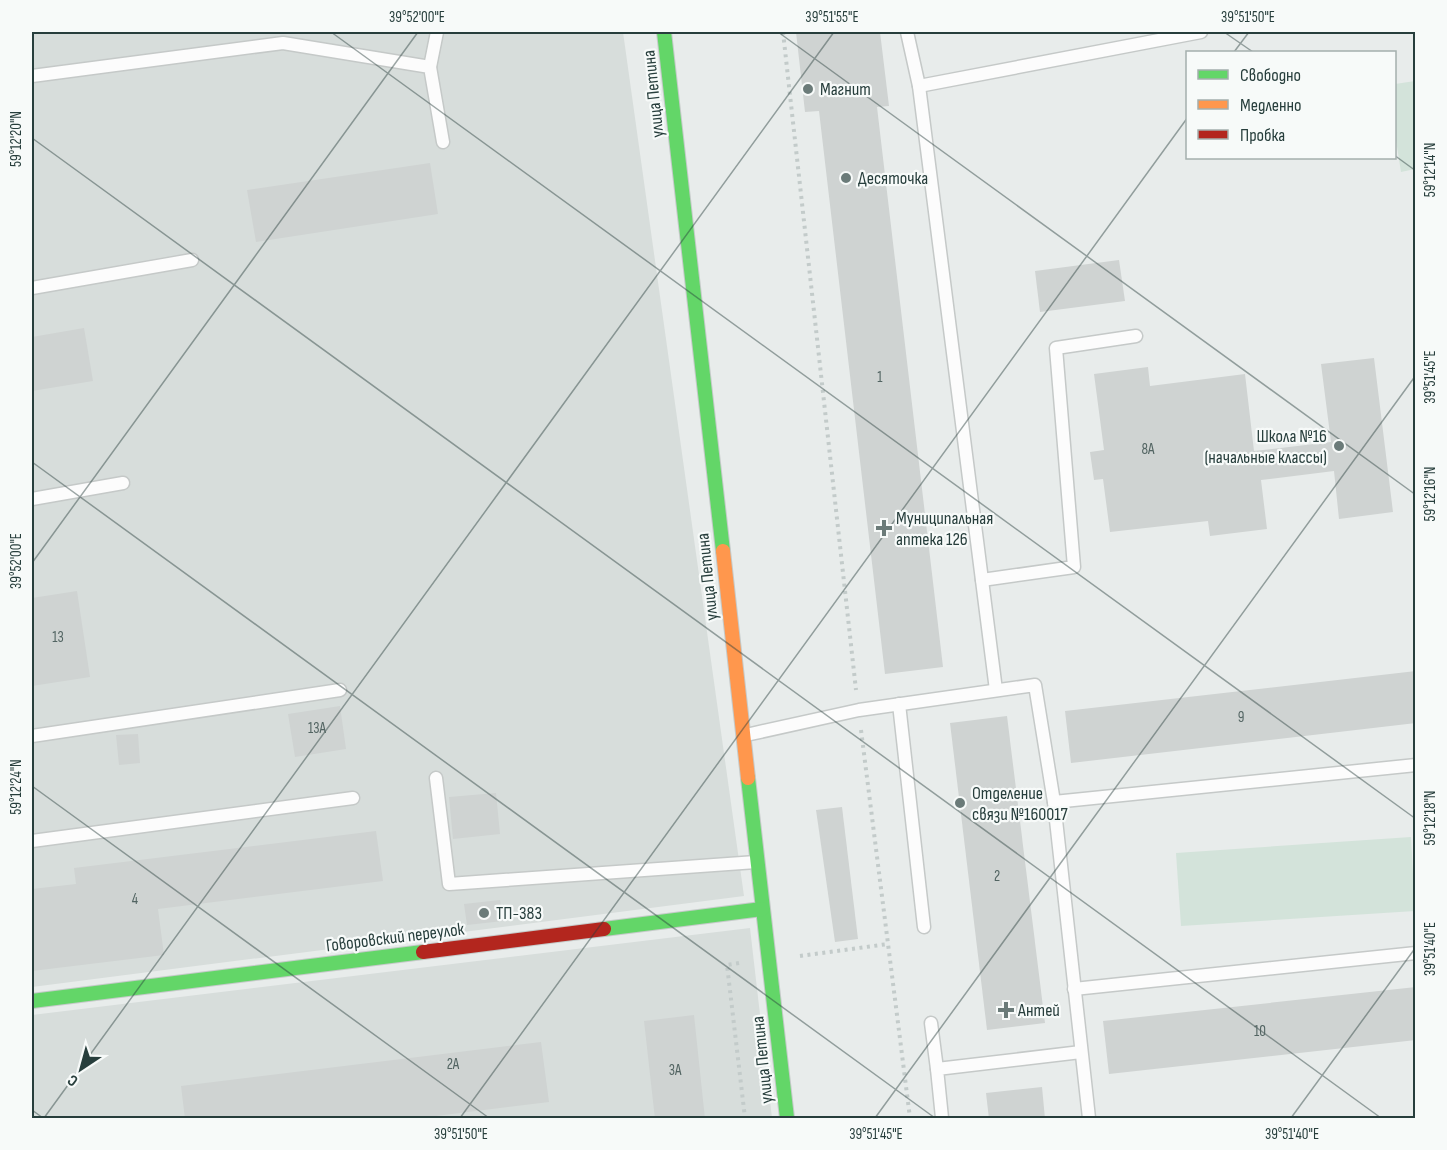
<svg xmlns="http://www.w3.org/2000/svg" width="1447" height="1150" font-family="'Sofia Sans Condensed',sans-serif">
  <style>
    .built { fill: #d7dddb }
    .green { fill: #d3e3da }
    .building { fill: #cfd3d2 }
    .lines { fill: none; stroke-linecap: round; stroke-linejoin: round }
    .lane-casing { stroke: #c5c9c8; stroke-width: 15 }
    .fast-casing { stroke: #c5cac9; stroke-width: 16 }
    .slow-casing { stroke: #c5cac9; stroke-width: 16 }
    .jam-casing { stroke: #c5cac9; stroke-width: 16 }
    .path { stroke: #c3cbca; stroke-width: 4; stroke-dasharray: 3 4.5; stroke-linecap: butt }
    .lane { stroke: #fcfcfc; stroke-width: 12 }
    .fast { stroke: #63d668; stroke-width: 14 }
    .slow { stroke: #ff974d; stroke-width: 14 }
    .jam { stroke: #b3261e; stroke-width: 14 }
    .ticks { fill: none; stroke: #273e3c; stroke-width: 1.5; stroke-opacity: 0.45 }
    .poi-dot { fill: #6b7b79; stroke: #f7faf9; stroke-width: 2 }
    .labels { text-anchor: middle; stroke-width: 4.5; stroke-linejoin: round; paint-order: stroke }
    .number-label { font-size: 15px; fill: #526462 }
    .poi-label { font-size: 18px; fill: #273e3c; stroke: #f7faf9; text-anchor: start }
    .street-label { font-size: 18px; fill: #273e3c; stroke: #f7faf9 }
    .neatline { fill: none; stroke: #273e3c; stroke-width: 2 }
    .ticks-label { font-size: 15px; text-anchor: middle; fill: #273e3c }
  </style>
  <rect width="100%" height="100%" fill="#e8eceb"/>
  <g class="built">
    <path d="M 32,32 L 623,32 L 744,896 L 32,987 Z"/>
    <path d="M 750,928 L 772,1118 L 32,1118 L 32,1015 Z"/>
  </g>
  <g class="green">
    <path d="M 1415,81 L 1415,169 L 1401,172 L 1395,134 L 1395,84 Z"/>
    <path d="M 1411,837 L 1415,911 L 1181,926 L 1176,853 Z"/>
  </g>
  <g class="building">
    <path d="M 796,32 L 880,32 L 889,106 L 877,107 L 943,667 L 885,674 L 819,111 L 805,112 Z"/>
    <path d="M 430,163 L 438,214 L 256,242 L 247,190 Z"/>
    <path d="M 1119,260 L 1125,301 L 1040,312 L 1035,271 Z"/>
    <path d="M 84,328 L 93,381 L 32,391 L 32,337 Z"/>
    <path d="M 1374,358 L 1393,512 L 1339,519 L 1334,471 L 1261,480 L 1267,529 L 1210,536 L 1208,521 L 1110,532 L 1103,479 L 1094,480 L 1090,452 L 1104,450 L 1094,374 L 1148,367 L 1150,386 L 1245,374 L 1254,451 L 1331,442 L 1321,364 Z"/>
    <path d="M 77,591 L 90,677 L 32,686 L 32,598 Z"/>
    <path d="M 1416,671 L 1416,723 L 1071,763 L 1065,711 Z"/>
    <path d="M 340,706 L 346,749 L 295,757 L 288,714 Z"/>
    <path d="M 1007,716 L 1045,1023 L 987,1030 L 950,723 Z"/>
    <path d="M 138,734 L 140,763 L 119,765 L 116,735 Z"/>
    <path d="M 496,793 L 500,834 L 453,839 L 449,797 Z"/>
    <path d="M 842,807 L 858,939 L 835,942 L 816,810 Z"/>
    <path d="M 376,831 L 383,881 L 158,909 L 164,955 L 32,971 L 32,889 L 76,884 L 74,868 Z"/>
    <path d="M 500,900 L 503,921 L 467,925 L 464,904 Z"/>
    <path d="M 1416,987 L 1416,1040 L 1109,1074 L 1103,1021 Z"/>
    <path d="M 694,1015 L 705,1119 L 655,1119 L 644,1021 Z"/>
    <path d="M 541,1042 L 549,1102 L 412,1119 L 185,1119 L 181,1086 Z"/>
    <path d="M 1042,1087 L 1045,1119 L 989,1119 L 986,1093 Z"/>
  </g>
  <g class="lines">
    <defs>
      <g id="lane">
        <path d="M 907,32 L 919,86 L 1201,32"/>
        <path d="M 430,67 L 437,32"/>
        <path d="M 32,76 L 283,43 L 430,67 L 443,142"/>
        <path d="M 919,86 L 996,690"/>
        <path d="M 32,288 L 192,260"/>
        <path d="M 32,499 L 123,483"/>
        <path d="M 982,580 L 1074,567 L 1056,348 L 1136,336"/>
        <path d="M 899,704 L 924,927"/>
        <path d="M 746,735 L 859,710 L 1035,685 L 1054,802 L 1416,765"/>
        <path d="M 32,736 L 340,690"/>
        <path d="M 436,778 L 449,884 L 756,862"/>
        <path d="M 1054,802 L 1089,1118"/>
        <path d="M 32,841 L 353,798"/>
        <path d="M 1074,989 L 1416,953"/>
        <path d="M 931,1023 L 937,1069"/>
        <path d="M 942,1118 L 937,1069 L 1081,1052"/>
      </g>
      <g id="fast">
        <path d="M 664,32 L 723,551"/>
        <path d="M 748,778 L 787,1118"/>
        <path d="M 604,929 L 762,909"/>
        <path d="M 32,1001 L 423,952"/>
      </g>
      <path id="slow" d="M 723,551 L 748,778"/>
      <path id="jam" d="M 423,952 L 604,929"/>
    </defs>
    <use href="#lane" class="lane-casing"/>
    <use href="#fast" class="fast-casing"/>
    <use href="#slow" class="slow-casing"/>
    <use href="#jam" class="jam-casing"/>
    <g class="path">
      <path d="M 783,32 L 856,690"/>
      <path d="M 861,730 L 910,1118"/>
      <path d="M 800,956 L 888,944"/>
      <path d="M 739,963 L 727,965 L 745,1118"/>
    </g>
    <use href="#lane" class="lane"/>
    <use href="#fast" class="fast"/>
    <use href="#slow" class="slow"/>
    <use href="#jam" class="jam"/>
  </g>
  <path class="ticks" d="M 331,32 L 1416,819M 778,32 L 1416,495M 1224,32 L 1253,52M 1234,52 L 1249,32M 32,138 L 1381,1118M 1394,155 L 1416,171M 32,462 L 935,1118M 32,563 L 418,32M 32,786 L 489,1118M 32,1110 L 43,1118M 44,1118 L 834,32M 460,1118 L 1188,117M 875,1118 L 1416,375M 1291,1118 L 1416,947"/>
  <g class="poi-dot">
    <circle cx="808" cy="89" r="6"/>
    <circle cx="846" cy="178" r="6"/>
    <circle cx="1339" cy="446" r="6"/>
    <path d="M881 519h6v6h6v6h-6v6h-6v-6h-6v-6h6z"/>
    <circle cx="960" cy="803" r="6"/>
    <circle cx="484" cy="913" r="6"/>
    <path d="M1003 1001h6v6h6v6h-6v6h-6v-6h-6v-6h6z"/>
  </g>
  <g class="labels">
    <g class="number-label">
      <text x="880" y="382">1</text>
      <text x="1148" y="454">8А</text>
      <text x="58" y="642">13</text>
      <text x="1241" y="722">9</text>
      <text x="317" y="733">13А</text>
      <text x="997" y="881">2</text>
      <text x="135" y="904">4</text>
      <text x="1260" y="1036">10</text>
      <text x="453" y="1069">2А</text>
      <text x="675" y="1075">3А</text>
    </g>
    <g class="poi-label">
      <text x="820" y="95">Магнит</text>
      <text x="858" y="184">Десяточка</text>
      <text x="1327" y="442" text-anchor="end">Школа №16<tspan x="1327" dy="21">(начальные классы)</tspan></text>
      <text x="896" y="524">Муниципальная<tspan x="896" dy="21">аптека 126</tspan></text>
      <text x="972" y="799">Отделение<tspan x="972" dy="21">связи №160017</tspan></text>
      <text x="496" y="919">ТП-383</text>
      <text x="1018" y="1016">Антей</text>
    </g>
    <g class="street-label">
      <text transform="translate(653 94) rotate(-96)" y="6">улица Петина</text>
      <text transform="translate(707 577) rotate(-96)" y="6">улица Петина</text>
      <text transform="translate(395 937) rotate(-7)" y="6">Говоровский переулок</text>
      <text transform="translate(762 1060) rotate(-96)" y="6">улица Петина</text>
    </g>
  </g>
  <rect width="1447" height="1150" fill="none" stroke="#f7faf9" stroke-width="66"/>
  <rect x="1186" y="51" width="210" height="108" fill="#f7faf9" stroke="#a4afad" stroke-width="1.5"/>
  <rect x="1198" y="70" width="30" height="9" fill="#63d668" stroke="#a4afad" stroke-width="1.5"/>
  <text x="1240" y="81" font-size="18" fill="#273e3c">Свободно</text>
  <rect x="1198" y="100" width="30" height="9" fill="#ff974d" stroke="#a4afad" stroke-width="1.5"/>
  <text x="1240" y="111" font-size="18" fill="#273e3c">Медленно</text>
  <rect x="1198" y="130" width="30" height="9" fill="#b3261e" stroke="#a4afad" stroke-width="1.5"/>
  <text x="1240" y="141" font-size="18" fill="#273e3c">Пробка</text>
  <g transform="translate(81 1069) rotate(216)" stroke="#f7faf9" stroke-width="4.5" paint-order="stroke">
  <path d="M0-4.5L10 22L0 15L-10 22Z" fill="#273e3c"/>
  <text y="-9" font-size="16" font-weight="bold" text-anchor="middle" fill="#273e3c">С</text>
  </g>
  <rect x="33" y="33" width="1381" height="1084" class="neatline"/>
  <g class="ticks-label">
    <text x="417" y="22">39°52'00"E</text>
    <text x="832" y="22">39°51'55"E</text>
    <text x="1248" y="22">39°51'50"E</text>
    <text transform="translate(16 139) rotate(-90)" y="5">59°12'20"N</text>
    <text transform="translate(1430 170) rotate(-90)" y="5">59°12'14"N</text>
    <text transform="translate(1430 377) rotate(-90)" y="5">39°51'45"E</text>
    <text transform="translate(1430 494) rotate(-90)" y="5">59°12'16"N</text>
    <text transform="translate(16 561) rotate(-90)" y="5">39°52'00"E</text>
    <text transform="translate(16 787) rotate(-90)" y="5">59°12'24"N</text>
    <text transform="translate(1430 818) rotate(-90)" y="5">59°12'18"N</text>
    <text transform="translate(1430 949) rotate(-90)" y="5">39°51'40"E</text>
    <text x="461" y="1139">39°51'50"E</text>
    <text x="876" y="1139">39°51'45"E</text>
    <text x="1292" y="1139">39°51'40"E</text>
  </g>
</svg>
